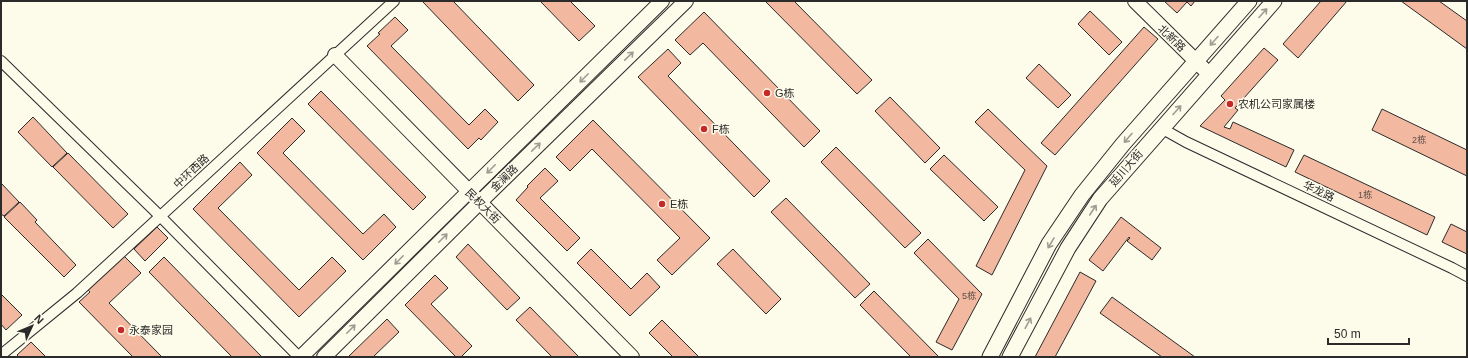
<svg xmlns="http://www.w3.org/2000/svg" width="1468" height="358" font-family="Helvetica,'Noto Sans SC',sans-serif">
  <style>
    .building { fill: #f2b8a0; stroke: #2b2b2b }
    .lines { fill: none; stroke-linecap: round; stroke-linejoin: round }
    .street-casing { stroke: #2b2b2b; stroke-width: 12 }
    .secondary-casing { stroke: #2b2b2b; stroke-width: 16 }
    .primary-casing { stroke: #2b2b2b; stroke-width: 17 }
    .street { stroke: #fdfbea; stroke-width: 10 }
    .secondary { stroke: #fdfbea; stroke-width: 14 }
    .primary { stroke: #fdfbea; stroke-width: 15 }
    .oneway { stroke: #9e9d94 }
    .poi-dot { fill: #c62828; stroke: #fdfbea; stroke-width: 1.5 }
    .labels { text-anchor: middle; stroke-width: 3; stroke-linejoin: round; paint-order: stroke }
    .number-label { font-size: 9px; fill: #5d4e48 }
    .street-label { font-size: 11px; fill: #2b2b2b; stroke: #fdfbea }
    .poi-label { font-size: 11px; fill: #2b2b2b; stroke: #fdfbea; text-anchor: start }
  </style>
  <rect width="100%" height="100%" fill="#fdfbea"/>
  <g class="building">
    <path d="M 422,1 L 453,1 L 534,85 L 518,101 Z"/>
    <path d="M 540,1 L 570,1 L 595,26 L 579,41 Z"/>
    <path d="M 765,1 L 794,1 L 872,80 L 857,94 Z"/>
    <path d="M 1164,1 L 1195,1 L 1191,6 L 1187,2 L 1177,13 Z"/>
    <path d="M 1321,1 L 1347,1 L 1298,58 L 1283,44 Z"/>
    <path d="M 1401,1 L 1439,1 L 1467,21 L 1467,49 Z"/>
    <path d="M 1090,11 L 1122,42 L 1109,55 L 1078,24 Z"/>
    <path d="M 704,12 L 820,131 L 804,147 L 703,43 L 690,55 L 675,40 Z"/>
    <path d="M 395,17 L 408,30 L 391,46 L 469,125 L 485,109 L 498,122 L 481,140 L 479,138 L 468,149 L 367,46 L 380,34 L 378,33 Z"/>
    <path d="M 1144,27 L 1158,39 L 1055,155 L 1041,143 Z"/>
    <path d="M 1264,48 L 1278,60 L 1235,108 L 1238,110 L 1224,127 L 1230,129 L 1233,122 L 1294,150 L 1286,167 L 1200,126 L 1225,100 L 1221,96 Z"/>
    <path d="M 668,49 L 681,63 L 668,76 L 770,181 L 754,197 L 638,77 Z"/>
    <path d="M 1039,64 L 1071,95 L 1058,108 L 1026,78 Z"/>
    <path d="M 321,91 L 426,197 L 413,210 L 308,104 Z"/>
    <path d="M 890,97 L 940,148 L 925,163 L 875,111 Z"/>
    <path d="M 988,109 L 1047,166 L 992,275 L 976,266 L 1025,170 L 975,122 Z"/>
    <path d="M 1382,109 L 1467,150 L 1467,176 L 1372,130 Z"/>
    <path d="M 33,117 L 67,153 L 52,167 L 18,132 Z"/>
    <path d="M 292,118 L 305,131 L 283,153 L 363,234 L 384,214 L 396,227 L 363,260 L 257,153 Z"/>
    <path d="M 593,120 L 710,238 L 672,275 L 657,260 L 680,238 L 592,149 L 570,171 L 556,157 Z"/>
    <path d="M 836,147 L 921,233 L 905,248 L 821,162 Z"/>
    <path d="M 68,153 L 128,214 L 113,228 L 53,167 Z"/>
    <path d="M 944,155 L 998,207 L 984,221 L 930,169 Z"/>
    <path d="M 1304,155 L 1435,217 L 1427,235 L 1295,172 Z"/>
    <path d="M 240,162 L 252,175 L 218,208 L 299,290 L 332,257 L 346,271 L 299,317 L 193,209 Z"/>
    <path d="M 545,168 L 558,181 L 540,198 L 580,238 L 567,251 L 516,200 L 528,187 L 527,186 Z"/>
    <path d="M 1,183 L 19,202 L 4,216 L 1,214 Z"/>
    <path d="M 786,198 L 870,284 L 855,298 L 771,212 Z"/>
    <path d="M 20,202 L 37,220 L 35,222 L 76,265 L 64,277 L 4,217 Z"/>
    <path d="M 1121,217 L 1161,248 L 1152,260 L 1127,241 L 1130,238 L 1129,237 L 1103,271 L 1089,260 Z"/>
    <path d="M 1451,224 L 1467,232 L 1467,254 L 1442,242 Z"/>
    <path d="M 157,227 L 168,238 L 145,261 L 134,249 Z"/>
    <path d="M 928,239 L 982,294 L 952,350 L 936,342 L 959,299 L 914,253 Z"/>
    <path d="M 468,244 L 520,298 L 507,310 L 456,257 Z"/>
    <path d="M 591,249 L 631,289 L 647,273 L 660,287 L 630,316 L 577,263 Z"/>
    <path d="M 733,249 L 781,299 L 766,314 L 717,264 Z"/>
    <path d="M 124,256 L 141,273 L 109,303 L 162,357 L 133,357 L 79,302 L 90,292 L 88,290 Z"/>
    <path d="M 164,257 L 262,357 L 232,357 L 149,272 Z"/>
    <path d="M 1080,272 L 1096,281 L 1055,357 L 1035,357 Z"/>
    <path d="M 435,275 L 448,288 L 431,304 L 472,346 L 461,357 L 456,357 L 405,305 Z"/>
    <path d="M 874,291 L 939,357 L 911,357 L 860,305 Z"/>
    <path d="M 1,294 L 22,315 L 6,330 L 1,324 Z"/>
    <path d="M 1112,297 L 1195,357 L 1162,357 L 1100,313 Z"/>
    <path d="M 530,307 L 579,357 L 552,357 L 516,320 Z"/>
    <path d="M 387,319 L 399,332 L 373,357 L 348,357 Z"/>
    <path d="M 662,320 L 699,357 L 673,357 L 649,333 Z"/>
    <path d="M 31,342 L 46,357 L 19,357 L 17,355 Z"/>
  </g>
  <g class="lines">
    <defs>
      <g id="street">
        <path d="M 1,61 L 160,216 L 299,357"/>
        <path d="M 1161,128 L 1186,142 L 1452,268 L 1467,276"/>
        <path d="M 1,355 L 77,293 L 394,1"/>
      </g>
      <g id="secondary">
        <path d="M 1135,1 L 1209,74"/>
        <path d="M 335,55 L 632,357"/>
        <path d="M 301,357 L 662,1"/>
        <path d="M 324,357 L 479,203 L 686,1"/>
      </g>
      <g id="primary">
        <path d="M 990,357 L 1049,244 L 1082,195 L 1123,144 L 1249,1"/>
        <path d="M 1010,357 L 1068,248 L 1100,199 L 1274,1"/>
      </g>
    </defs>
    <use href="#street" class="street-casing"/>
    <use href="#secondary" class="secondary-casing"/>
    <use href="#primary" class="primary-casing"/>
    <use href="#street" class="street"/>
    <use href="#secondary" class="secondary"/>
    <use href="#primary" class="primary"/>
  </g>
  <defs><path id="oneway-shaft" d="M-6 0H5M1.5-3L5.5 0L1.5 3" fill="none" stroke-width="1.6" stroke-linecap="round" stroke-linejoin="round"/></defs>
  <g class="oneway">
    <use href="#oneway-shaft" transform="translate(1263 13) rotate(-48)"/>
    <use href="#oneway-shaft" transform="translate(1214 41) rotate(132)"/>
    <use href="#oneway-shaft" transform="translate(629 56) rotate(-44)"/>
    <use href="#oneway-shaft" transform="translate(584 78) rotate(135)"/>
    <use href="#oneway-shaft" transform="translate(1177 110) rotate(-48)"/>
    <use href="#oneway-shaft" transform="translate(1128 138) rotate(131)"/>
    <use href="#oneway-shaft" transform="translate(536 147) rotate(-44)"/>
    <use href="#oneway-shaft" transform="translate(491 169) rotate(135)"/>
    <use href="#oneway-shaft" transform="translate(1093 210) rotate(-57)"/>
    <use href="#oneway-shaft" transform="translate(443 238) rotate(-45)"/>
    <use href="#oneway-shaft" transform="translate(1051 243) rotate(121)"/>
    <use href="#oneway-shaft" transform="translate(399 260) rotate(135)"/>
    <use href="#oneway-shaft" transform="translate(1028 323) rotate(-62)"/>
    <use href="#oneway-shaft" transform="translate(351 329) rotate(-45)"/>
  </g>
  <g class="poi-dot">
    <circle cx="767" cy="93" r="4"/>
    <circle cx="1230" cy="104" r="4"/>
    <circle cx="704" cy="129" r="4"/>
    <circle cx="662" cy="204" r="4"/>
    <circle cx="121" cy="330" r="4"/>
  </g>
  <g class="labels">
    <g class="number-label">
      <text x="1419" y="143">2栋</text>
      <text x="1365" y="198">1栋</text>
      <text x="969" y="299">5栋</text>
    </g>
    <g class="street-label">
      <text transform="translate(1172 38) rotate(44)" y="4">北新路</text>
      <text transform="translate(1126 168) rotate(-49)" y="4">延川大街</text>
      <text transform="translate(191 171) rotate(-43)" y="4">中环西路</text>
      <text transform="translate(504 178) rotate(-44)" y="4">金澜路</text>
      <text transform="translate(1319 191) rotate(25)" y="4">华龙路</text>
      <text transform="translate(483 206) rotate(45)" y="4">民权大街</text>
    </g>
    <g class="poi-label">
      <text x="775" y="97">G栋</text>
      <text x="1238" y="108">农机公司家属楼</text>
      <text x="712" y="133">F栋</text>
      <text x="670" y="208">E栋</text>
      <text x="129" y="334">永泰家园</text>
    </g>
  </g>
  <rect width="1468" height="358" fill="none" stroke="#2b2b2b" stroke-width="4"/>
  <g transform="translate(32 326) rotate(46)" stroke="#fdfbea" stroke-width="3" paint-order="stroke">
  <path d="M0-3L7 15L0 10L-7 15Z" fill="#2b2b2b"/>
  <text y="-6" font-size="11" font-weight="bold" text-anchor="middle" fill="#2b2b2b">N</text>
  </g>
  <path d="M1328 338v6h81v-6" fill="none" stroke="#2b2b2b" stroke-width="2"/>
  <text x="1334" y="338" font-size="12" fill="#2b2b2b" stroke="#fdfbea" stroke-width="3" paint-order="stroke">50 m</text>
</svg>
